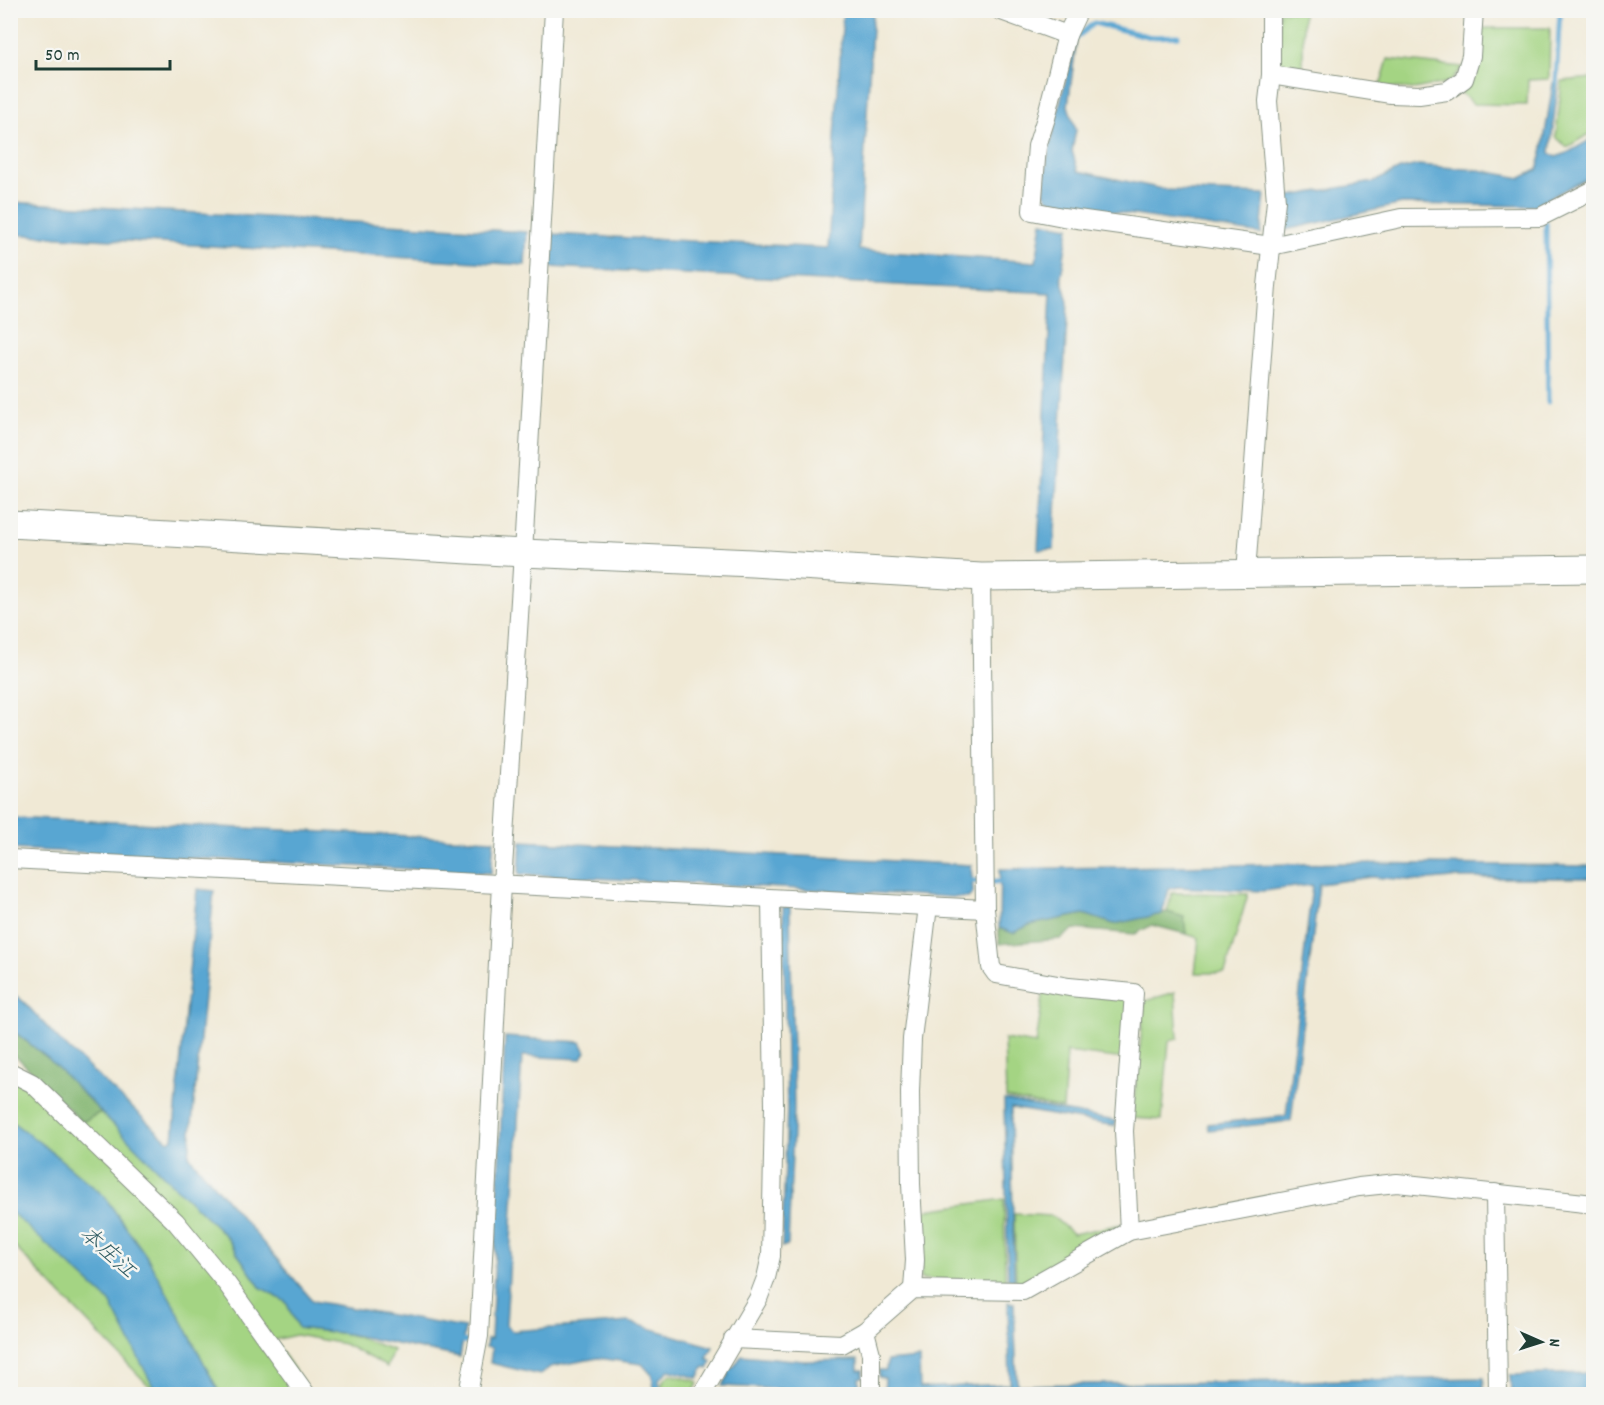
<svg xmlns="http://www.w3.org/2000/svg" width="1604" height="1405" font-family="Dekko,'Klee One',sans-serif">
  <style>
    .green { fill: #a4d483; stroke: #62885c; stroke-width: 1.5 }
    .forest { fill: #83b671; stroke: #517a52; stroke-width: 1.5 }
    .water { fill: #58a6d2; stroke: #3c7283; stroke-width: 1.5 }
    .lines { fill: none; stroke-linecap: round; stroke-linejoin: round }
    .stream { stroke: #58a6d2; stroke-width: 5 }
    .street-casing { stroke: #889384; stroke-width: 20 }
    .secondary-casing { stroke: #889384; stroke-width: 29 }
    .street { stroke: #fff; stroke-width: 18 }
    .secondary { stroke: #fff; stroke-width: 27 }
    .labels { text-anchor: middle; stroke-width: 5; stroke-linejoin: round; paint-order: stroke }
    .water-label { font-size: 22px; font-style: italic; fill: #305c63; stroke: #f6f6f2 }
  </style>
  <rect width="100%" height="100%" fill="#f6f6f2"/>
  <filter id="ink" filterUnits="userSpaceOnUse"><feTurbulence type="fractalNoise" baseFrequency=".0167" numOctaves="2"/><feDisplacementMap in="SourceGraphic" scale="12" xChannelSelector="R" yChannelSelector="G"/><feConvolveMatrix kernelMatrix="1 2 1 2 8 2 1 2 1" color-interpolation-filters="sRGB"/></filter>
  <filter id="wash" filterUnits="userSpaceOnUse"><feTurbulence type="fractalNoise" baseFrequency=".008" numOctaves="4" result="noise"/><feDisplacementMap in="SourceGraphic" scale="24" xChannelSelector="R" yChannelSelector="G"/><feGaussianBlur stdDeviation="1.35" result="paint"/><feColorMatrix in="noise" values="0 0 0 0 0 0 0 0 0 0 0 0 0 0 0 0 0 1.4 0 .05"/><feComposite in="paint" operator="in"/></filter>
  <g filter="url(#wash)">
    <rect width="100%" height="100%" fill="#f0e9d5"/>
    <g class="green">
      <path d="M 1279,11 L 1303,11 L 1303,73 L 1279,69 Z"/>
      <path d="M 1479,28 L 1550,28 L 1549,79 L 1528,80 L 1527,105 L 1473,104 L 1459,91 Z"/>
      <path d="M 1388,59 L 1463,67 L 1450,82 L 1414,89 L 1380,87 Z"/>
      <path d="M 1593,78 L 1593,132 L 1567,147 L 1556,137 L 1562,81 Z"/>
      <path d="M 1172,893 L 1248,894 L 1225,973 L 1195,973 L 1199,938 L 1186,934 L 1183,917 L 1167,912 Z"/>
      <path d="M 1044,989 L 1130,1000 L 1124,1059 L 1067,1052 L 1063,1109 L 1006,1098 L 1004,1039 L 1036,1044 Z"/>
      <path d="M 1175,992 L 1178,1039 L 1169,1041 L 1162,1120 L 1132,1118 L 1145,1001 Z"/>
      <path d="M 11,1077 L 82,1122 L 101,1112 L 225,1235 L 260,1287 L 286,1302 L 298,1328 L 348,1334 L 393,1350 L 387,1367 L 344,1344 L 296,1335 L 274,1340 L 311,1394 L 220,1394 L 175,1307 L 147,1257 L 104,1196 L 47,1148 L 11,1121 Z"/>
      <path d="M 10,1184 L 134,1316 L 157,1394 L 11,1243 Z"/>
      <path d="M 1004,1199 L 1005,1284 L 921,1279 L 920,1211 Z"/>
      <path d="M 1014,1214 L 1052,1216 L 1073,1234 L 1122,1224 L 1039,1277 L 1016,1283 Z"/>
      <path d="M 670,1374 L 699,1382 L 692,1394 L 664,1394 L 662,1382 Z"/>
    </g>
    <g class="forest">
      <path d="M 1167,912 L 1184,917 L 1186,934 L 1152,925 L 1135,934 L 1074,929 L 1060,939 L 999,944 L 999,928 L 1013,933 L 1029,925 L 1084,914 L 1114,924 Z"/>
      <path d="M 10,1029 L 49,1059 L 101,1112 L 82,1122 L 20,1060 L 11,1053 Z"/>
    </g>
    <g class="water">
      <path d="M 843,11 L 873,11 L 859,250 L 1036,262 L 1042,222 L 1069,227 L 1061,277 L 1068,302 L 1054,549 L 1038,550 L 1051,293 L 551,267 L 553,234 L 828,248 Z"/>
      <path d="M 1077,37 L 1068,106 L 1076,130 L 1072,151 L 1078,171 L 1168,190 L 1265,194 L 1261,234 L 1075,206 L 1048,199 L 1044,192 L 1047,160 L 1060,103 Z"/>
      <path d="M 1553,83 L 1558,84 L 1550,153 L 1556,157 L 1569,152 L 1593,138 L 1593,175 L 1534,206 L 1402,204 L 1285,230 L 1285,197 L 1374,182 L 1400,169 L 1418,165 L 1479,170 L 1521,178 L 1537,170 L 1542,153 Z"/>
      <path d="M 11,202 L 527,232 L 525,265 L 11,234 Z"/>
      <path d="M 10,817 L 494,840 L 491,873 L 11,849 Z"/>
      <path d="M 521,841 L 971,865 L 973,893 L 968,898 L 519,874 Z"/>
      <path d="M 1350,863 L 1593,866 L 1593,878 L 1452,878 L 1420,881 L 1372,877 L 1319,884 L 1291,1121 L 1209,1130 L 1208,1124 L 1286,1116 L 1312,885 L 1262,891 L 1177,887 L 1169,889 L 1162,914 L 1114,924 L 1084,914 L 1029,925 L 1013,933 L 999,928 L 1000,869 Z"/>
      <path d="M 197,889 L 214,891 L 189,1156 L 313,1301 L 465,1328 L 460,1357 L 348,1334 L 298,1328 L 286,1302 L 260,1287 L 225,1235 L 166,1178 L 49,1059 L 11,1029 L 11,992 L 24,1002 L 59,1040 L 168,1141 L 173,1139 Z"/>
      <path d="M 783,907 L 790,907 L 794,1110 L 788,1245 L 782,1247 L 787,1108 Z"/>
      <path d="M 505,1037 L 581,1042 L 586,1052 L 581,1059 L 522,1056 L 506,1325 L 512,1331 L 629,1322 L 713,1347 L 707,1358 L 712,1361 L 708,1369 L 704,1367 L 698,1378 L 669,1370 L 659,1379 L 661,1394 L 655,1394 L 652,1375 L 642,1364 L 598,1358 L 550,1367 L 540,1375 L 490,1363 L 492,1348 L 486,1347 L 487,1339 L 491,1339 Z"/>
      <path d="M 1004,1100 L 1116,1121 L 1115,1126 L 1011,1108 L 1014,1280 L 1008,1279 Z"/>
      <path d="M 11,1121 L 47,1148 L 104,1196 L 147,1257 L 175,1307 L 220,1394 L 157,1394 L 110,1302 L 11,1212 Z"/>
      <path d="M 1008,1302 L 1014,1303 L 1017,1385 L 1484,1378 L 1483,1394 L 884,1394 L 885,1378 L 879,1377 L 879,1370 L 886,1370 L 887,1361 L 919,1358 L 920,1388 L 1010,1384 Z"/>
      <path d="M 742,1355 L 804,1361 L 858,1360 L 858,1370 L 863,1370 L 863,1377 L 859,1378 L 859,1387 L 799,1390 L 722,1386 L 729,1375 L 725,1372 L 729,1365 L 733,1368 Z"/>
      <path d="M 1593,1373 L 1593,1394 L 1511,1394 L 1510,1375 Z"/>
    </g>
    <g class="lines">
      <g class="stream">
        <path d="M 1210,11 L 1210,10"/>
        <path d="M 1077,37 L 1094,23 L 1151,37 L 1178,36"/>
        <path d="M 1556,84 L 1560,10"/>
        <path d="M 1546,223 L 1548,402"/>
        <path d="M 972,881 L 1000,882"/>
        <path d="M 463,1341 L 476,1343"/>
      </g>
    </g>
  </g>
  <g filter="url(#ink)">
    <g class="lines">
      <defs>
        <g id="street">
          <path d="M 999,10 L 1067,35 L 1046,118 L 1037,146 L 1032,211 L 1063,217 L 1271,246 L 1401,218 L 1540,217 L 1594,190"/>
          <path d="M 1271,10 L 1271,75 L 1391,94 L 1419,95 L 1447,91 L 1464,79 L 1471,56 L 1474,10"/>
          <path d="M 1067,35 L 1079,10"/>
          <path d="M 1246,573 L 1267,286 L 1276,201 L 1268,101 L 1271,75"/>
          <path d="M 10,859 L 985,909 L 981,577"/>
          <path d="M 985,909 L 991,967 L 996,974 L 1069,987 L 1134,993 L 1124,1131 L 1129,1231"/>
          <path d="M 10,1072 L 32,1083 L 176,1222 L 227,1284 L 306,1394"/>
          <path d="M 1495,1193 L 1498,1394"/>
          <path d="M 913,1289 L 915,1260 L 911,1184 L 910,1092 L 912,1039 L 928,906"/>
          <path d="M 865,1331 L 871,1354 L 871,1394"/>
          <path d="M 733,1339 L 842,1344 L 865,1331 L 913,1289 L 1023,1291 L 1129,1231 L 1359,1187 L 1397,1183 L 1594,1204"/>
          <path d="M 468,1394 L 479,1336 L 502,884 L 523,553 L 554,10"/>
          <path d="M 702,1394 L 758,1299 L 766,1278 L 771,1256 L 774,1105 L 771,899"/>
        </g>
        <path id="secondary" d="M 10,524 L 523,553 L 752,563 L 981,577 L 1594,569"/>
      </defs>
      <use href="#street" class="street-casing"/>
      <use href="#secondary" class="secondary-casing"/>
      <use href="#street" class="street"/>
      <use href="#secondary" class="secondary"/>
    </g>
  </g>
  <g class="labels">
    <g class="water-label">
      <text transform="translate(109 1251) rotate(42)" y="8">本庄江</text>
    </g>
  </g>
  <rect width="1604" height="1405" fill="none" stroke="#f6f6f2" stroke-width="36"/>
  <g transform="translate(1541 1342) rotate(93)" stroke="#f6f6f2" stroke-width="4.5" paint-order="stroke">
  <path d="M0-4.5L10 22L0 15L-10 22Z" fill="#1f3d34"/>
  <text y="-9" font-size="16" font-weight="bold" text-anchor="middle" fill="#1f3d34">N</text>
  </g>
  <path d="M36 60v9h134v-9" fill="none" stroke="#1f3d34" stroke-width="3"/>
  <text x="45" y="60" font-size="18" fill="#1f3d34" stroke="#f6f6f2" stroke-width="4.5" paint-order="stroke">50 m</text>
</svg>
